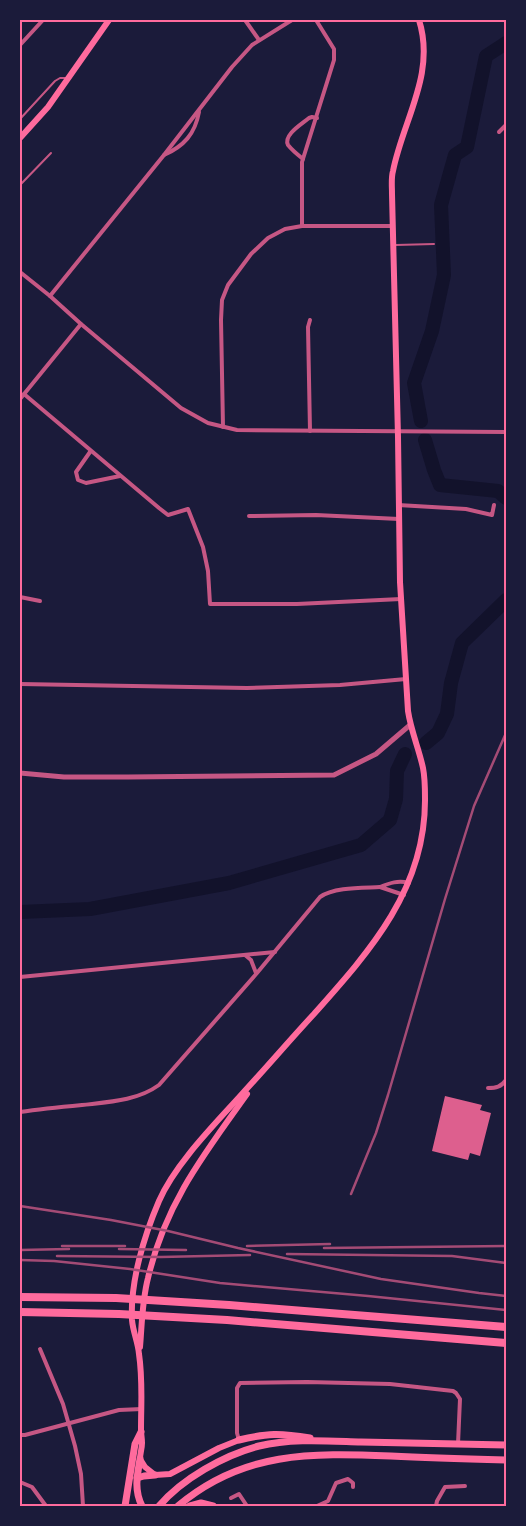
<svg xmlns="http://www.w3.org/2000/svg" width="526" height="1526" font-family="'Crimson Pro',serif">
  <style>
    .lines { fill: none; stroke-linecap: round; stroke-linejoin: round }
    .river { stroke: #12122b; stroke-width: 14 }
    .building { fill: #dd5f8e }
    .service { stroke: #c65784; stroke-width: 2 }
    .minor { stroke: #c65784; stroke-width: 4 }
    .tertiary { stroke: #c65784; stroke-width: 5 }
    .primary { stroke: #ff6b9d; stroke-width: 6 }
    .trunk { stroke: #ff6b9d; stroke-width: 7 }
    .motorway { stroke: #ff6b9d; stroke-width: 8 }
    .rail { stroke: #a44b75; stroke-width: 2.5 }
    .neatline { fill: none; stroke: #ff6b9d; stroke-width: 2 }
  </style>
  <rect width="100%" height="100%" fill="#1b1b3a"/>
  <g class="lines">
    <g class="river">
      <path d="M 421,421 L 414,383 L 432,331 L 444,275 L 441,205 L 455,155 L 467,147 L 486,56 L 506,43"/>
      <path d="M 425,440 L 434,470 L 440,485 L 498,491 L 506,498"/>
      <path d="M 426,743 L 438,733 L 447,714 L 451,683 L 462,643 L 506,600"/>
      <path d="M 20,912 L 90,909 L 229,883 L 361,845 L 390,820 L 396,799 L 397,771 L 405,754"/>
    </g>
  </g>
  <path class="building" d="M 445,1096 L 482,1105 L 480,1110 L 491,1113 L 480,1156 L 470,1153 L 468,1160 L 432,1151 Z"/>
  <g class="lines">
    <g class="service">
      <path d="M 20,119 L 55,81 L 60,78 L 65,78"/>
      <path d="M 20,185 L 51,153"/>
      <path d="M 396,245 L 434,244"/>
    </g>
    <g class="minor">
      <path d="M 245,20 L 259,40"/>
      <path d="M 20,45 L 43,20"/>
      <path d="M 499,132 L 506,125"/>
      <path d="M 164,155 C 184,146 195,134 199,112"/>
      <path d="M 303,159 C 298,155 292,150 288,145 C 283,135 302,124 309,118 L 312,117 L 317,118"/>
      <path d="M 302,226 L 302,162 L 334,60 L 334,49 L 316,20"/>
      <path d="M 20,272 L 50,296 L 81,324 L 181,408 L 208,423 L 237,430 L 506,432"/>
      <path d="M 50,296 L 164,155 L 232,67 L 252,45 L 292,20"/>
      <path d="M 310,320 L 308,327 L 310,431"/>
      <path d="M 24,394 L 159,508 L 168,515 L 188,509 L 203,547 L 208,571 L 210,604 L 297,604 L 401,599"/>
      <path d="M 20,399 L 81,324"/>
      <path d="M 223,427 L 221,320 L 222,300 L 228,285 L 251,254 L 268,238 L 285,229 L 302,226 L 392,226"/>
      <path d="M 90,452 L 76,472 L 78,480 L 86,483 L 120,476"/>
      <path d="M 398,505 L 466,509 L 492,515 L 494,505"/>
      <path d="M 249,516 L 316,515 L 399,519"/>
      <path d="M 20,597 L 40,601"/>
      <path d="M 20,684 L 247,688 L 340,685 L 406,679"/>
      <path d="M 404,895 L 380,887 C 390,883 398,880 409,883"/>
      <path d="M 245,955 L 251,960 L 256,973"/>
      <path d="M 20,977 L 275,952"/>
      <path d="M 488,1088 C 496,1088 501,1087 506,1080"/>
      <path d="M 20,1112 C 41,1109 61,1107 82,1105 C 108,1102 137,1101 159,1085 L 257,973 L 320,897 C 334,887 363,888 380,887"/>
      <path d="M 40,1349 L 63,1404 L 75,1446 L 81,1474 L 83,1506"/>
      <path d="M 20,1435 L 25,1435 L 119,1410 L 142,1409"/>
      <path d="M 239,1440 L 237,1433 L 237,1388 L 240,1383 L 307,1382 L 390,1384 L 453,1391 L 456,1393 L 460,1399 L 458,1444"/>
      <path d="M 20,1482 L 32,1487 L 46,1506"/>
      <path d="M 231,1498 L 239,1494 L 247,1506"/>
      <path d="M 317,1506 L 328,1501 L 336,1483 L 348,1479 L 353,1483 L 353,1487"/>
      <path d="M 436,1506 L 437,1501 L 445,1487 L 465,1486"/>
    </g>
    <path class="tertiary" d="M 20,773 L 64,777 L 128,777 L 334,775 L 376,754 L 410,725"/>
    <g class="primary">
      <path d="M 20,138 L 48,107 L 109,20"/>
      <path d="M 140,1347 C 142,1324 142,1301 148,1278 C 165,1204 204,1154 247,1094"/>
      <path d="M 239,1440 L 219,1448 L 170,1474 L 155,1475 L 145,1467 L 140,1459 C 140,1454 142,1448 142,1443 C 142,1438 141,1434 141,1430 C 141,1403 143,1381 139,1354 C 138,1342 133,1332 132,1320 C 130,1282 144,1236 159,1201 C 175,1164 215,1124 242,1094 C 266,1068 289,1041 313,1015 C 370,951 426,889 425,798 C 425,788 425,778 423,768 C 419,749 411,731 408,711 L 400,582 L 398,437 L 392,194 C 392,186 391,178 393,171 C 403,120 436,74 419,20"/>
    </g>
    <g class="trunk">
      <path d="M 239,1440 C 268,1433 280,1433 310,1438"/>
      <path d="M 140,1459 C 137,1476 134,1490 142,1506"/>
      <path d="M 137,1478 L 144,1476 L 155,1475"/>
      <path d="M 125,1506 L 135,1444 L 141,1432"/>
      <path d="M 159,1506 C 182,1479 224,1455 259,1446 C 292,1438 328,1441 361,1442 C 410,1443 458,1444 506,1445"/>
      <path d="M 178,1506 C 243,1451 311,1453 391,1456 C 430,1458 468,1459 506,1460"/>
      <path d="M 190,1506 L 201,1503 L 213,1506"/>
    </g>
    <g class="motorway">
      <path d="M 20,1297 L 116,1298 L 229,1305 L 506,1327"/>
      <path d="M 20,1312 L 119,1314 L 227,1320 L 506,1343"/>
    </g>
    <g class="rail">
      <path d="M 351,1194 L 376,1133 L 388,1095 L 445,899 L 474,806 L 506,733"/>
      <path d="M 20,1206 L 111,1220 L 168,1231 L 238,1248 L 381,1279 L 479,1293 L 506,1296"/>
      <path d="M 62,1246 L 125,1246"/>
      <path d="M 247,1246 L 330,1244"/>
      <path d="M 324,1248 L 506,1246"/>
      <path d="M 119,1249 L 186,1250"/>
      <path d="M 20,1250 L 69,1249"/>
      <path d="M 287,1254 L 452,1256 L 506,1263"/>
      <path d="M 57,1256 L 161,1257 L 250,1255"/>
      <path d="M 20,1260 L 54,1261 L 130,1269 L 220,1283 L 368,1296 L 506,1310"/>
    </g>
  </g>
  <rect width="526" height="1526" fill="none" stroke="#1b1b3a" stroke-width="42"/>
  <rect x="21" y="21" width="484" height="1484" class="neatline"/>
</svg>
